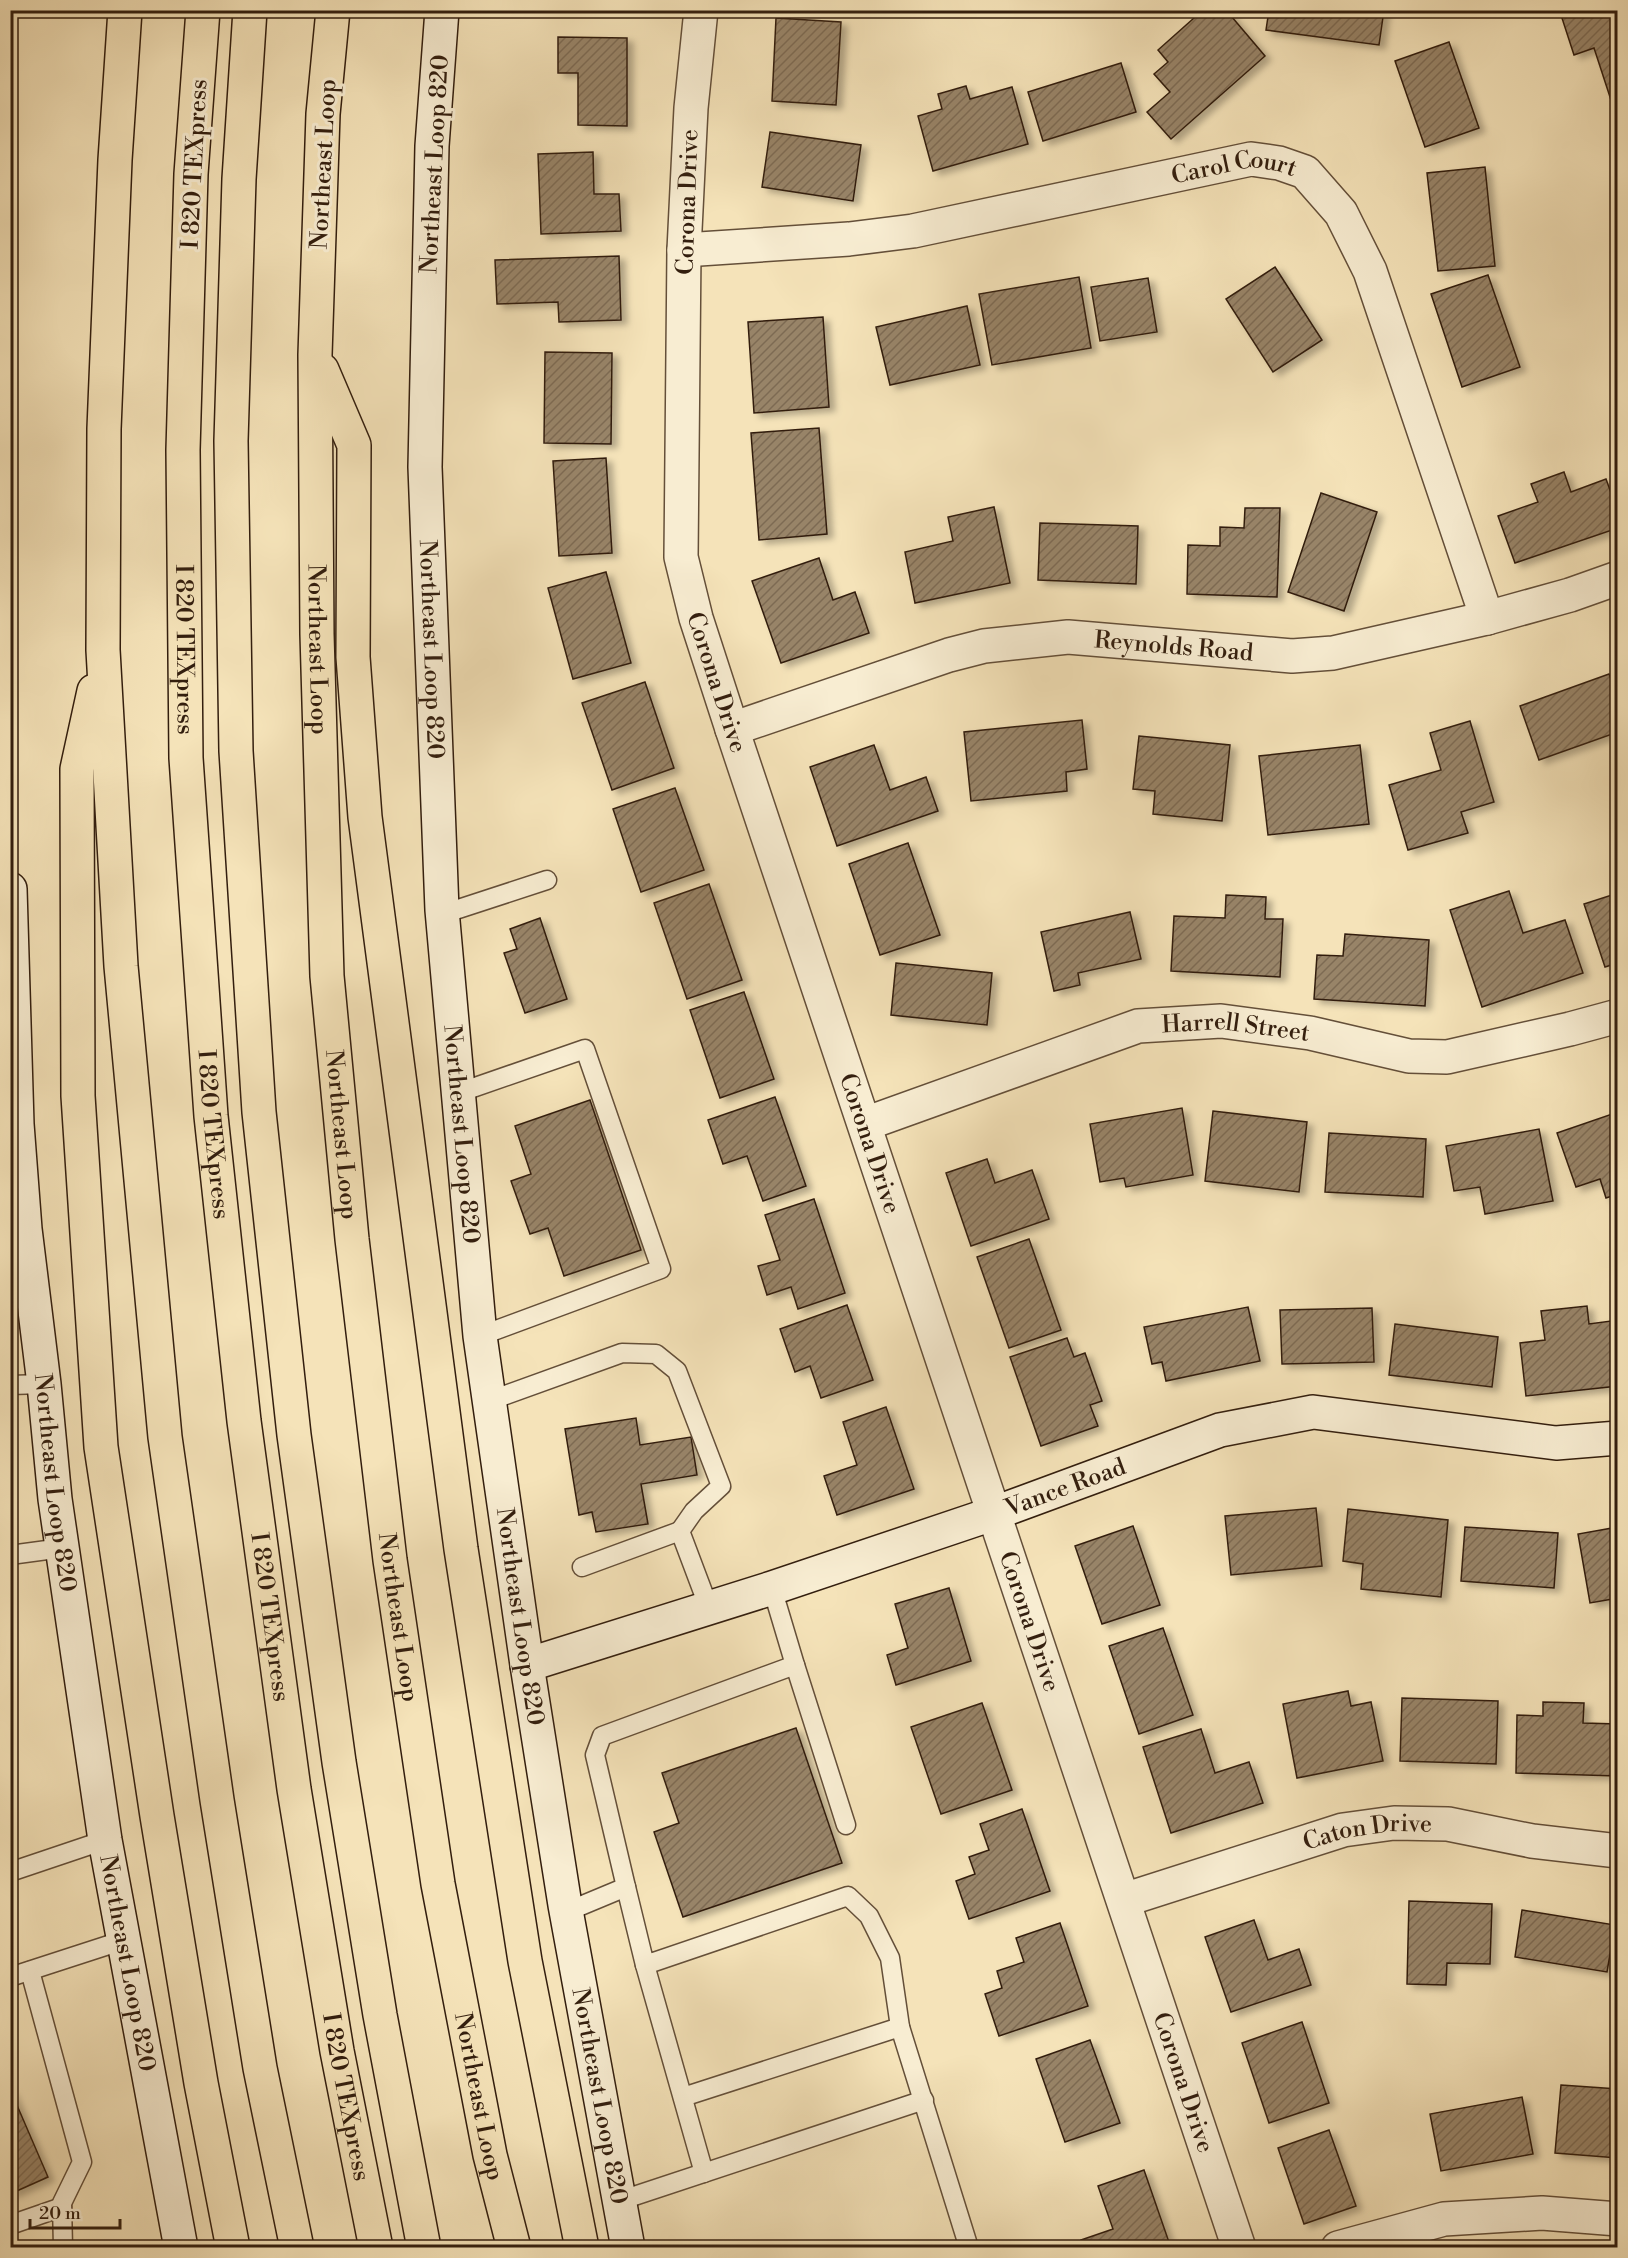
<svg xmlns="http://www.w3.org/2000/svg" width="1628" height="2258" font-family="'Libre Bodoni',serif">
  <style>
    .building { fill: url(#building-hatch); stroke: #331e0e; stroke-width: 1.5; filter: url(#shadow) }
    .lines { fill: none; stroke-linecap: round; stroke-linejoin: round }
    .lane-casing { stroke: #644f39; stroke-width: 21 }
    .street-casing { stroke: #644f39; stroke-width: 36 }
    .secondary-casing { stroke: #331e0e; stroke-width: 36 }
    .highway-casing { stroke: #331e0e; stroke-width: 36 }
    .lane { stroke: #f8edd2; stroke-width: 18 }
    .street { stroke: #f8edd2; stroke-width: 33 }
    .secondary { stroke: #f8edd2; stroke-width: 33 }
    .highway { stroke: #f5e3b9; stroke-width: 33 }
    .labels { text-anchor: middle; stroke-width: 6; stroke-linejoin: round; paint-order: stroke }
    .street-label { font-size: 24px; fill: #331e0e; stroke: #f8edd2 }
  </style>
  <defs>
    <pattern id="building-hatch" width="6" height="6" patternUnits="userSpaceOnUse" patternTransform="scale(1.5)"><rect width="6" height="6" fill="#988467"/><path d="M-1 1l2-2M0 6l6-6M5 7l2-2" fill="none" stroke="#7d6b53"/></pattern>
    <filter id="shadow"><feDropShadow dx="6" dy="4" stdDeviation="3" flood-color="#0004"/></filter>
  </defs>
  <rect width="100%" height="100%" fill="#f5e3b9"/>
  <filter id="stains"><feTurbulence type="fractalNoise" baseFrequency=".00333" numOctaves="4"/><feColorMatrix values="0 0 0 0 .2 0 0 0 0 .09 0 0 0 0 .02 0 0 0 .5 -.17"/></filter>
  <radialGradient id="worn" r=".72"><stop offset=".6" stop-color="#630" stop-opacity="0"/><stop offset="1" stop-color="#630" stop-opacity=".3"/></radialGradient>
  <g class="building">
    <path d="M 1203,10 L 1226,10 L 1265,56 L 1171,139 L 1147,112 L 1170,92 L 1154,74 L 1168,62 L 1158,50 Z"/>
    <path d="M 1269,10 L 1384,10 L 1379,45 L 1266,30 Z"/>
    <path d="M 1565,10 L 1618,10 L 1618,98 L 1611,100 L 1594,48 L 1574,55 L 1560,12 Z"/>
    <path d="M 776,18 L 841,22 L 836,105 L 772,101 Z"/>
    <path d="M 558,37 L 627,38 L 627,126 L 578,125 L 578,73 L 558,73 Z"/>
    <path d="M 1449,42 L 1479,128 L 1425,147 L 1395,61 Z"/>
    <path d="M 1121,63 L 1136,112 L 1043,141 L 1028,92 Z"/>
    <path d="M 966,86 L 970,99 L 1012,87 L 1028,144 L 933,171 L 918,116 L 942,109 L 938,94 Z"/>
    <path d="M 770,132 L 861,145 L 853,201 L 762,187 Z"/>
    <path d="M 593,152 L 594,194 L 619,194 L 621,231 L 541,234 L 538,154 Z"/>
    <path d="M 1485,167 L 1495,266 L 1438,271 L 1427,173 Z"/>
    <path d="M 619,256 L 621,320 L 559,322 L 558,302 L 497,304 L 495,260 Z"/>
    <path d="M 1275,267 L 1322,340 L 1273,372 L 1226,299 Z"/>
    <path d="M 1488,275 L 1520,367 L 1462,387 L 1431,294 Z"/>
    <path d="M 1079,277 L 1091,348 L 992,365 L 979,294 Z"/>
    <path d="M 1148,278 L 1157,332 L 1100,341 L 1091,287 Z"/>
    <path d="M 967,306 L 980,365 L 890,385 L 876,327 Z"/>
    <path d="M 823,317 L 829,407 L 754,413 L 748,322 Z"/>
    <path d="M 545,352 L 612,353 L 611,444 L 544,443 Z"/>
    <path d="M 819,428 L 827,534 L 759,540 L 751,433 Z"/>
    <path d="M 606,458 L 612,553 L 559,556 L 553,461 Z"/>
    <path d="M 1564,472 L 1571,492 L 1606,479 L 1618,512 L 1618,528 L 1515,563 L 1498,516 L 1538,502 L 1531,484 Z"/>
    <path d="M 1321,493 L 1377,512 L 1344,611 L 1288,592 Z"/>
    <path d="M 994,507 L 1010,583 L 915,603 L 905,552 L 953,541 L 948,517 Z"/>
    <path d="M 1245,508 L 1280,508 L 1277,597 L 1187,594 L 1188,545 L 1220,546 L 1220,527 L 1244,528 Z"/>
    <path d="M 1040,523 L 1138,526 L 1136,584 L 1038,580 Z"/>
    <path d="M 819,558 L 833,600 L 855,592 L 869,633 L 781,663 L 752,581 Z"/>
    <path d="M 606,572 L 631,663 L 573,679 L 548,588 Z"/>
    <path d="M 1609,674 L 1618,697 L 1618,732 L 1539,760 L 1520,706 Z"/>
    <path d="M 645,682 L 674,768 L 612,790 L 582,703 Z"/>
    <path d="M 1082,720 L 1087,769 L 1066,772 L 1067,791 L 971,801 L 964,732 Z"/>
    <path d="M 1470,721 L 1494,802 L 1461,812 L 1468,833 L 1408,850 L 1389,785 L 1441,770 L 1430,733 Z"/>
    <path d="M 1139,736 L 1230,745 L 1222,821 L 1153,814 L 1155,791 L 1133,789 Z"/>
    <path d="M 874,745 L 890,790 L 926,777 L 938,811 L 837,846 L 810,767 Z"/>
    <path d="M 1360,745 L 1369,824 L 1268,835 L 1259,756 Z"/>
    <path d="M 675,788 L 704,870 L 641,892 L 613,809 Z"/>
    <path d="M 908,843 L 940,935 L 880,955 L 849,864 Z"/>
    <path d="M 709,884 L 742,980 L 687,999 L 654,903 Z"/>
    <path d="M 1509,891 L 1523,933 L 1565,920 L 1583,973 L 1482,1007 L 1450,910 Z"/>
    <path d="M 1618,893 L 1618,963 L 1605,967 L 1584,904 Z"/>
    <path d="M 1226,895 L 1266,897 L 1265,919 L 1283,919 L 1280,977 L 1171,971 L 1174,916 L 1225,918 Z"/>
    <path d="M 1130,912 L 1141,959 L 1078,973 L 1080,985 L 1054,991 L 1041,932 Z"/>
    <path d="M 540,918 L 567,999 L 525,1013 L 504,953 L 517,949 L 510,929 Z"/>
    <path d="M 1345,934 L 1429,940 L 1425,1006 L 1314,999 L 1317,955 L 1343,956 Z"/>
    <path d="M 896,963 L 992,973 L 987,1025 L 891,1015 Z"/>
    <path d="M 744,992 L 774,1079 L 720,1098 L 690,1010 Z"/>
    <path d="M 775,1097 L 806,1186 L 763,1201 L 747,1156 L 723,1164 L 708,1120 Z"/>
    <path d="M 590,1100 L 641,1250 L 564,1276 L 548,1228 L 530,1234 L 511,1181 L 531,1174 L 515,1126 Z"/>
    <path d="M 1182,1108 L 1193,1175 L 1126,1187 L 1124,1178 L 1100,1182 L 1090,1124 Z"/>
    <path d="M 1213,1111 L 1307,1122 L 1299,1192 L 1205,1181 Z"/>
    <path d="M 1618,1112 L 1618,1194 L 1606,1198 L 1600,1179 L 1576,1187 L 1557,1133 Z"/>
    <path d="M 1539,1129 L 1553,1201 L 1485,1214 L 1480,1187 L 1454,1191 L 1446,1146 Z"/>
    <path d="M 1329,1133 L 1426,1139 L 1423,1197 L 1325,1192 Z"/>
    <path d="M 987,1159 L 995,1183 L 1032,1170 L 1049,1219 L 971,1246 L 946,1173 Z"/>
    <path d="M 814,1199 L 845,1293 L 798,1309 L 791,1287 L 767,1295 L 758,1266 L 780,1260 L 765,1215 Z"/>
    <path d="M 1029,1239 L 1061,1330 L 1009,1348 L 977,1257 Z"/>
    <path d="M 847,1305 L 873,1380 L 821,1398 L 810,1366 L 795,1372 L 780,1329 Z"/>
    <path d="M 1587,1306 L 1589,1324 L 1611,1321 L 1618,1386 L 1526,1396 L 1520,1343 L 1545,1340 L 1541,1311 Z"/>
    <path d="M 1248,1307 L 1260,1361 L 1166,1381 L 1162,1362 L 1152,1364 L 1144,1327 Z"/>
    <path d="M 1372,1308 L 1374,1362 L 1282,1364 L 1280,1310 Z"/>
    <path d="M 1395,1324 L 1498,1337 L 1492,1387 L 1389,1375 Z"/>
    <path d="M 1067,1338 L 1074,1357 L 1085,1353 L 1102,1401 L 1090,1405 L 1098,1426 L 1041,1446 L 1010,1357 Z"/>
    <path d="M 886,1407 L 914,1489 L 837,1515 L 824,1476 L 857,1465 L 843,1422 Z"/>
    <path d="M 636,1418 L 640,1445 L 691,1437 L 697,1475 L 641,1484 L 648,1524 L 596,1532 L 592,1512 L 579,1515 L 565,1429 Z"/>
    <path d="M 1316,1508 L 1322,1566 L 1231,1575 L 1225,1516 Z"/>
    <path d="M 1348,1509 L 1448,1520 L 1441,1597 L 1361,1589 L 1363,1564 L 1343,1561 Z"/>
    <path d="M 1133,1526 L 1160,1605 L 1102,1624 L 1075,1546 Z"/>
    <path d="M 1465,1527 L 1558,1533 L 1554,1588 L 1461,1581 Z"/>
    <path d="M 1618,1527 L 1618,1598 L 1590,1603 L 1578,1534 Z"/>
    <path d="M 949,1588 L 971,1661 L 896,1685 L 887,1655 L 908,1648 L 895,1604 Z"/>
    <path d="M 1163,1628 L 1193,1715 L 1139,1734 L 1109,1646 Z"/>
    <path d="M 1348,1691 L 1351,1706 L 1371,1702 L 1383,1761 L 1297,1778 L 1283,1704 Z"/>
    <path d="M 1402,1698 L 1498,1701 L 1496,1764 L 1400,1761 Z"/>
    <path d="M 1543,1702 L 1584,1703 L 1583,1723 L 1618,1724 L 1618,1776 L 1516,1773 L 1517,1715 L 1543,1716 Z"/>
    <path d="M 982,1703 L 1012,1790 L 941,1814 L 911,1727 Z"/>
    <path d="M 796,1728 L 842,1863 L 683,1917 L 654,1832 L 679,1823 L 662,1773 Z"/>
    <path d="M 1201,1729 L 1215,1773 L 1249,1762 L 1263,1803 L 1171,1833 L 1143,1747 Z"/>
    <path d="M 1022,1809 L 1050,1891 L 969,1919 L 956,1881 L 975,1874 L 969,1857 L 989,1850 L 980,1824 Z"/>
    <path d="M 1409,1901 L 1492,1904 L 1490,1964 L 1447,1963 L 1446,1985 L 1407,1984 Z"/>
    <path d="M 1522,1910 L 1615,1925 L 1607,1972 L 1515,1957 Z"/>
    <path d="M 1254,1920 L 1268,1960 L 1299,1949 L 1311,1985 L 1231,2012 L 1205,1937 Z"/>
    <path d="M 1060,1923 L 1088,2006 L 999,2036 L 985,1994 L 1002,1988 L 997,1971 L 1024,1962 L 1016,1938 Z"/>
    <path d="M 1302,2022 L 1329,2103 L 1269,2123 L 1242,2043 Z"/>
    <path d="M 1090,2040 L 1120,2123 L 1065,2142 L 1036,2059 Z"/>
    <path d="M 1561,2085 L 1618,2089 L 1618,2158 L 1555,2153 Z"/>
    <path d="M 10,2089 L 48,2177 L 10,2194 Z"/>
    <path d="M 1522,2097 L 1533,2154 L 1441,2171 L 1430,2114 Z"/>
    <path d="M 1329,2130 L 1356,2206 L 1304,2224 L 1278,2148 Z"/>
    <path d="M 1144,2170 L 1171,2248 L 1084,2248 L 1081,2240 L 1113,2229 L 1098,2186 Z"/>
  </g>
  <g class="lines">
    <defs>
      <g id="lane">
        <path d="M 443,914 L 547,880"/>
        <path d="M 458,1093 L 585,1049 L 661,1269 L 480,1336"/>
        <path d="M 10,1385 L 44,1384"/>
        <path d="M 489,1401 L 622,1353 L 656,1354 L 677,1371 L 721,1486 L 694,1511 L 680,1531 L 709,1608"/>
        <path d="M 10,1555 L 62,1548"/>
        <path d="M 582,1567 L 680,1531"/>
        <path d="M 795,1665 L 846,1825"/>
        <path d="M 10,1872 L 105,1840"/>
        <path d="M 626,1887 L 645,1965 L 848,1896 L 869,1916 L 890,1958 L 900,2027 L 969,2248"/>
        <path d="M 566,1912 L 626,1887 L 595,1755 L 602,1736 L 795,1665 L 772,1588"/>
        <path d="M 645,1965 L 704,2173"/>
        <path d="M 30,1971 L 82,2162 L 62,2203 L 63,2248"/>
        <path d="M 10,1977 L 124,1940"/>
        <path d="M 683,2097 L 900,2027"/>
        <path d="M 619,2201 L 924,2100"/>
        <path d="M 10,2225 L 62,2207"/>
      </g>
      <g id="street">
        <path id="s1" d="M 701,10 L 691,108 L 684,250 L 681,557 L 696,618 L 732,729 L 1239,2248"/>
        <path id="s2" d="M 684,250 L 849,239 L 913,231 L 1251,159 L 1279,163 L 1305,172 L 1341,213 L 1370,271 L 1487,618"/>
        <path id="s3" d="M 732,729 L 949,655 L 984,646 L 1068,637 L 1292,656 L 1333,653 L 1487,618 L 1570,595 L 1618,578"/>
        <path id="s4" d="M 865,1124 L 1138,1026 L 1221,1021 L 1310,1033 L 1409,1056 L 1447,1057 L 1570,1029 L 1618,1016"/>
        <path id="s5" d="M 1124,1900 L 1343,1830 L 1394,1823 L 1448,1824 L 1532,1841 L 1618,1851"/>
        <path d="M 1338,2248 L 1444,2219 L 1542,2213 L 1618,2219"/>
      </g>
      <g id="secondary">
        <path id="s6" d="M 442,10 L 432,146 L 425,467 L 442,910 L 480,1336 L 527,1665 L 565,1905 L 628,2248"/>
        <path id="s7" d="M 10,889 L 17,1124 L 25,1229 L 44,1384 L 55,1499 L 105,1840 L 181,2248"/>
        <path id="s8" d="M 527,1665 L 772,1588 L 995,1513 L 1220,1430 L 1313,1412 L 1556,1443 L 1618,1438"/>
      </g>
      <g id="highway">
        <path d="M 125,10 L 115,160 L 104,429 L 103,650 L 121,966 L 165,1437 L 217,1800 L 260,2068 L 297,2248"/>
        <path id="s9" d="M 203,10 L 191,174 L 183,450 L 186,758 L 211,1116 L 244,1421 L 294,1789 L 337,2051 L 376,2248"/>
        <path d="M 250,10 L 239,179 L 231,441 L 236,751 L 259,1112 L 294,1435 L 339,1762 L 380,2015 L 424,2248"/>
        <path id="s10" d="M 333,10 L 323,114 L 315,355 L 317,634 L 327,976 L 352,1239 L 390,1560 L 438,1884 L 490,2155 L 514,2248"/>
        <path d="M 322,370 L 354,445 L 353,657 L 365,817 L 461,1549 L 525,1961 L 582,2248"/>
        <path d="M 94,691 L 77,769 L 78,1096 L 101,1447 L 157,1816 L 201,2083 L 233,2248"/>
      </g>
    </defs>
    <use href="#lane" class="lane-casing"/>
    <use href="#street" class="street-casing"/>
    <use href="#secondary" class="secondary-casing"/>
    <use href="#highway" class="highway-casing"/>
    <use href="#lane" class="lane"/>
    <use href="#street" class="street"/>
    <use href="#secondary" class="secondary"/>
    <use href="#highway" class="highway"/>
  </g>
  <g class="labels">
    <g class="street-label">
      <text transform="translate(194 164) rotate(-87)" y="8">I 820 TEXpress</text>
      <text transform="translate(323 164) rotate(-87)" y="8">Northeast Loop</text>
      <text transform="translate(434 164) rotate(-87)" y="8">Northeast Loop 820</text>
      <text dy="8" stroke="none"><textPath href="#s2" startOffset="558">Carol Court</textPath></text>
      <text transform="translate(687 202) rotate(-88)" y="8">Corona Drive</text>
      <text dy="8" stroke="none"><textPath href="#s3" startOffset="456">Reynolds Road</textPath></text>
      <text dy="8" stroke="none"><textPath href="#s9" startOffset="640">I 820 TEXpress</textPath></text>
      <text dy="8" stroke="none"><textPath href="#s10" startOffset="640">Northeast Loop</textPath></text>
      <text dy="8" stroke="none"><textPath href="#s6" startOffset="640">Northeast Loop 820</textPath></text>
      <text dy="8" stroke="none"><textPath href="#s1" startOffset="678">Corona Drive</textPath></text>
      <text dy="8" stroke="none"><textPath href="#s4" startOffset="388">Harrell Street</textPath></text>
      <text dy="8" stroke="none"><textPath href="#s9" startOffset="1126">I 820 TEXpress</textPath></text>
      <text dy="8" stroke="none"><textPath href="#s10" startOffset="1126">Northeast Loop</textPath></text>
      <text dy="8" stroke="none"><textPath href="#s6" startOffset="1126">Northeast Loop 820</textPath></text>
      <text dy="8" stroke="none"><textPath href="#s1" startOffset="1164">Corona Drive</textPath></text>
      <text dy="8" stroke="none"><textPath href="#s7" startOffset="596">Northeast Loop 820</textPath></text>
      <text dy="8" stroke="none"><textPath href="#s8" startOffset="567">Vance Road</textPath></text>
      <text dy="8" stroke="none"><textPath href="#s9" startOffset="1612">I 820 TEXpress</textPath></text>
      <text dy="8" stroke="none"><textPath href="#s6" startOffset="1612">Northeast Loop 820</textPath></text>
      <text dy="8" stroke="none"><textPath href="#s10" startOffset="1612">Northeast Loop</textPath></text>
      <text dy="8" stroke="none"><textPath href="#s1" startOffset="1668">Corona Drive</textPath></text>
      <text dy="8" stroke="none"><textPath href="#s5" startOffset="254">Caton Drive</textPath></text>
      <text dy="8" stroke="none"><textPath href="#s7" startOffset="1082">Northeast Loop 820</textPath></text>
      <text dy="8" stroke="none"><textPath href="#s1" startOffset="2154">Corona Drive</textPath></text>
      <text dy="8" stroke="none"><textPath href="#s6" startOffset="2098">Northeast Loop 820</textPath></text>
      <text dy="8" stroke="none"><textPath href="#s9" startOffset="2098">I 820 TEXpress</textPath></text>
      <text dy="8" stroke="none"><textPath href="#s10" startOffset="2098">Northeast Loop</textPath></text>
    </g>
  </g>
  <rect width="1628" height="2258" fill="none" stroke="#f5e3b9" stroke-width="36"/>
  <rect x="12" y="12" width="1604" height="2234" fill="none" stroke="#331e0e" stroke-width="3"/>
  <rect x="18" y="18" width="1592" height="2222" fill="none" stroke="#331e0e" stroke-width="1.5"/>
  <path d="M30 2219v9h90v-9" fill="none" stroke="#331e0e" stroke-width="3"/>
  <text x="39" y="2219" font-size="18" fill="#331e0e" stroke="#f8edd2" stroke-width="4.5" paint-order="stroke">20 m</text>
  <rect width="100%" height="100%" filter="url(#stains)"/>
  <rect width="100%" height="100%" fill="url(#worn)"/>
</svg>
